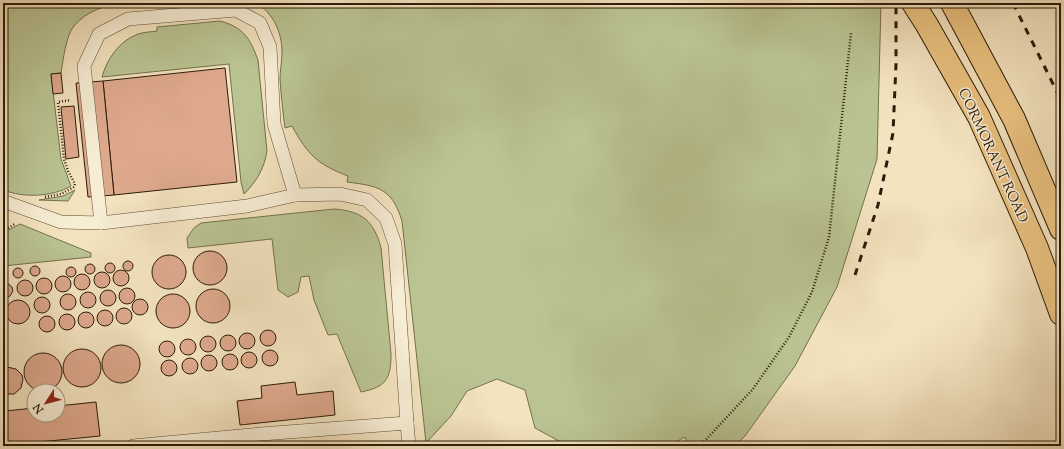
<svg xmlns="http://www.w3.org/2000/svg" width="1064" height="449" font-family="'Sorts Mill Goudy',serif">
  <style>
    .grass { fill: #bac492; stroke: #74704e }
    .building { fill: #dda88c; stroke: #2d1c09 }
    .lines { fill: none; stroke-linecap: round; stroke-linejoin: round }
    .service-casing { stroke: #5e4e36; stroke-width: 14 }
    .primary-casing { stroke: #2d1c09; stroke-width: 24 }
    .path { stroke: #2d1c09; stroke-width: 2.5; stroke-dasharray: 1 2; stroke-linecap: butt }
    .service { stroke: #f7edd5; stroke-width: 13 }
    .primary { stroke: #eac280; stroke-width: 22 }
    .rail { stroke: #2d1c09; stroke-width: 3; stroke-dasharray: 7 7; stroke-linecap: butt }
    .labels { text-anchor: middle; stroke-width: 3; stroke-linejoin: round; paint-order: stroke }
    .street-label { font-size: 14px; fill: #2d1c09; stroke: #f7edd5 }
  </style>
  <rect width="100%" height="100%" fill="#f3e3bf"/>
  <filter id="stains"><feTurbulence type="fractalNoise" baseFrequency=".005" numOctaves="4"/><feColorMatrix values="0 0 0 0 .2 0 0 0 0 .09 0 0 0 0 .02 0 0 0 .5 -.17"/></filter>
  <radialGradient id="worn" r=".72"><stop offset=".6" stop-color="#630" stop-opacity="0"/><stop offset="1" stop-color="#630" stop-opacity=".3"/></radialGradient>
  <g class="grass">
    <path d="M 3,3 L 124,3 C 106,5 86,11 74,26 C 66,35 63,61 61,73 L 51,74 L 61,159 L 71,186 C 52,197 24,198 3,190 Z"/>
    <path d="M 256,3 L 881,3 L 877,159 L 837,287 L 795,366 L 745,436 L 735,446 L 688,446 L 685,437 L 668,446 L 568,446 L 535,428 L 525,390 L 497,379 L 467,391 L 451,416 L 426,443 L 402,221 C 392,188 378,186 347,182 L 348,176 C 317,164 308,155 292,126 L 285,128 C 283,112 281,95 280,79 C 280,70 282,61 282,52 C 282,32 273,13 256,3 Z"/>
    <path d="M 220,21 C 243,27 250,38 258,60 L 267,151 C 264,169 257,181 244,194 L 241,182 L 229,64 L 102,77 C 107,59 119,41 138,34 C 144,32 151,32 157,31 L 157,27 Z"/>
    <path d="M 75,190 L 68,201 L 39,200 L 63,196 Z"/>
    <path d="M 334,209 C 362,211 374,221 381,248 L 391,354 C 391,379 386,387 361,392 L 337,334 L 328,335 L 314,300 L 309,276 L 301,277 L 298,292 L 288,297 L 278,290 L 272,239 L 188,248 L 187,238 L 194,228 L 201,223 Z"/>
    <path d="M 20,224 L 91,253 L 91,257 L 3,266 L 3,233 Z"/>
  </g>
  <g class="building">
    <path d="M 225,68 L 237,182 L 114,195 L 103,81 Z"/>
    <path d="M 61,73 L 63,93 L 53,94 L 51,74 Z"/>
    <path d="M 103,81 L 114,195 L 88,197 L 76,83 Z"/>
    <path d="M 74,106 L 79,157 L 66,159 L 61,107 Z"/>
    <circle cx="210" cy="268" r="17"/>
    <circle cx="169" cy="272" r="17"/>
    <circle cx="128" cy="266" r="5"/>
    <circle cx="110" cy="268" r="5"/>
    <circle cx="90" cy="269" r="5"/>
    <circle cx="35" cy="271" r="5"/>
    <circle cx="71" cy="272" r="5"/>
    <circle cx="18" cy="273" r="5"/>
    <circle cx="121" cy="278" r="8"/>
    <circle cx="102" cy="280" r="8"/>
    <circle cx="82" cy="282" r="8"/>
    <circle cx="63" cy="284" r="8"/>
    <circle cx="44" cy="286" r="8"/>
    <circle cx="25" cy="288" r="8"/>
    <path d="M 6,282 L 12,287 L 13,291 L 10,296 L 5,298 L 3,297 L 3,283 Z"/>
    <circle cx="127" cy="296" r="8"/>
    <circle cx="213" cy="306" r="17"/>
    <circle cx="108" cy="298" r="8"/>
    <circle cx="88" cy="300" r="8"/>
    <circle cx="173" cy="311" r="17"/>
    <circle cx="68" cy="302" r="8"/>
    <circle cx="42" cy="305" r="8"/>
    <circle cx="140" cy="307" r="8"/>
    <circle cx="18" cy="312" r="12"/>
    <circle cx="124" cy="316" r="8"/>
    <circle cx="105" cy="318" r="8"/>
    <circle cx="86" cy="320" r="8"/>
    <circle cx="67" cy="322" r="8"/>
    <circle cx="47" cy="324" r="8"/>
    <circle cx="268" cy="338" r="8"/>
    <circle cx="247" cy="341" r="8"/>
    <circle cx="228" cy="343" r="8"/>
    <circle cx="208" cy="344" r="8"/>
    <circle cx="188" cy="347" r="8"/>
    <circle cx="167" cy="349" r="8"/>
    <circle cx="121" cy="364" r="19"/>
    <circle cx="82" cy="368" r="19"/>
    <circle cx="270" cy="358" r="8"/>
    <circle cx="249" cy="360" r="8"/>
    <circle cx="43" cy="372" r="19"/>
    <circle cx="230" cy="362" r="8"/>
    <circle cx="209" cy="363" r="8"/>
    <circle cx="190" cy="366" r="8"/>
    <circle cx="169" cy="368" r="8"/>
    <path d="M 7,367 L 16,369 L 22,375 L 23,379 L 21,388 L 14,394 L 9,394 L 3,392 L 3,369 Z"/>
    <path d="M 295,382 L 297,395 L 333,391 L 335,415 L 240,425 L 237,401 L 262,398 L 261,386 Z"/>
    <path d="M 96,402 L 100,436 L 8,445 L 5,411 L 34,408 L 34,415 L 58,415 L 58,406 Z"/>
  </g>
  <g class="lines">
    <defs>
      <g id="service">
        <path d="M 3,201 L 61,222 L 101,223 L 84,66 L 99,34 L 128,19 L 236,10 L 260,23 L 270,47 L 274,124 L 295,195"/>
        <path d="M 101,223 L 247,206 L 295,195 L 340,194 L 367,200 L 386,218 L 395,244 L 407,423"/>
        <path d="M 133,446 L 261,434 L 407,423 L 409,446"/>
      </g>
      <g id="primary">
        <path d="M 913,3 L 927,25 L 979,117 L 1037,248 L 1061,314"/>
        <path d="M 952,3 L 1014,119 L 1061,229"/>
      </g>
    </defs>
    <use href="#service" class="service-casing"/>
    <use href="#primary" class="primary-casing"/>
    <g class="path">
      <path d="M 45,197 L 61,194 L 74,187 L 75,184 L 68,171 L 64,159 L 58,102 L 71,100"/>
      <path d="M 3,231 L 15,224"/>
      <path d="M 700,446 L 753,389 L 789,337 L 812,292 L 829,237 L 851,33"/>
    </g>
    <use href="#service" class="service"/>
    <use href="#primary" class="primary"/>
    <g class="rail">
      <path d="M 1013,3 L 1061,100"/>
      <path d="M 855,275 L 878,205 L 893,133 L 896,64 L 896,3"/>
    </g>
  </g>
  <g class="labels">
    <g class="street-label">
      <text transform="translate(994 155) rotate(65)" y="5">CORMORANT ROAD</text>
    </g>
  </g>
  <rect width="1064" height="449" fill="none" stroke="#f3e3bf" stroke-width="16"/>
  <rect x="4" y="4" width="1056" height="441" fill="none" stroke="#2d1c09" stroke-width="2"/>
  <rect x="8" y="8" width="1048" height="433" fill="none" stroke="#2d1c09"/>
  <g transform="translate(46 403) rotate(234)"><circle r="19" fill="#f7edd5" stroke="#a69983"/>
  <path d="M0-3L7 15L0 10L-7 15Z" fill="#8f2418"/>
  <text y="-6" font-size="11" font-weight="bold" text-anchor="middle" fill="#2d1c09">N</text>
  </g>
  <rect width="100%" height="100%" filter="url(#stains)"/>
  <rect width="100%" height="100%" fill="url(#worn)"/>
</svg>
